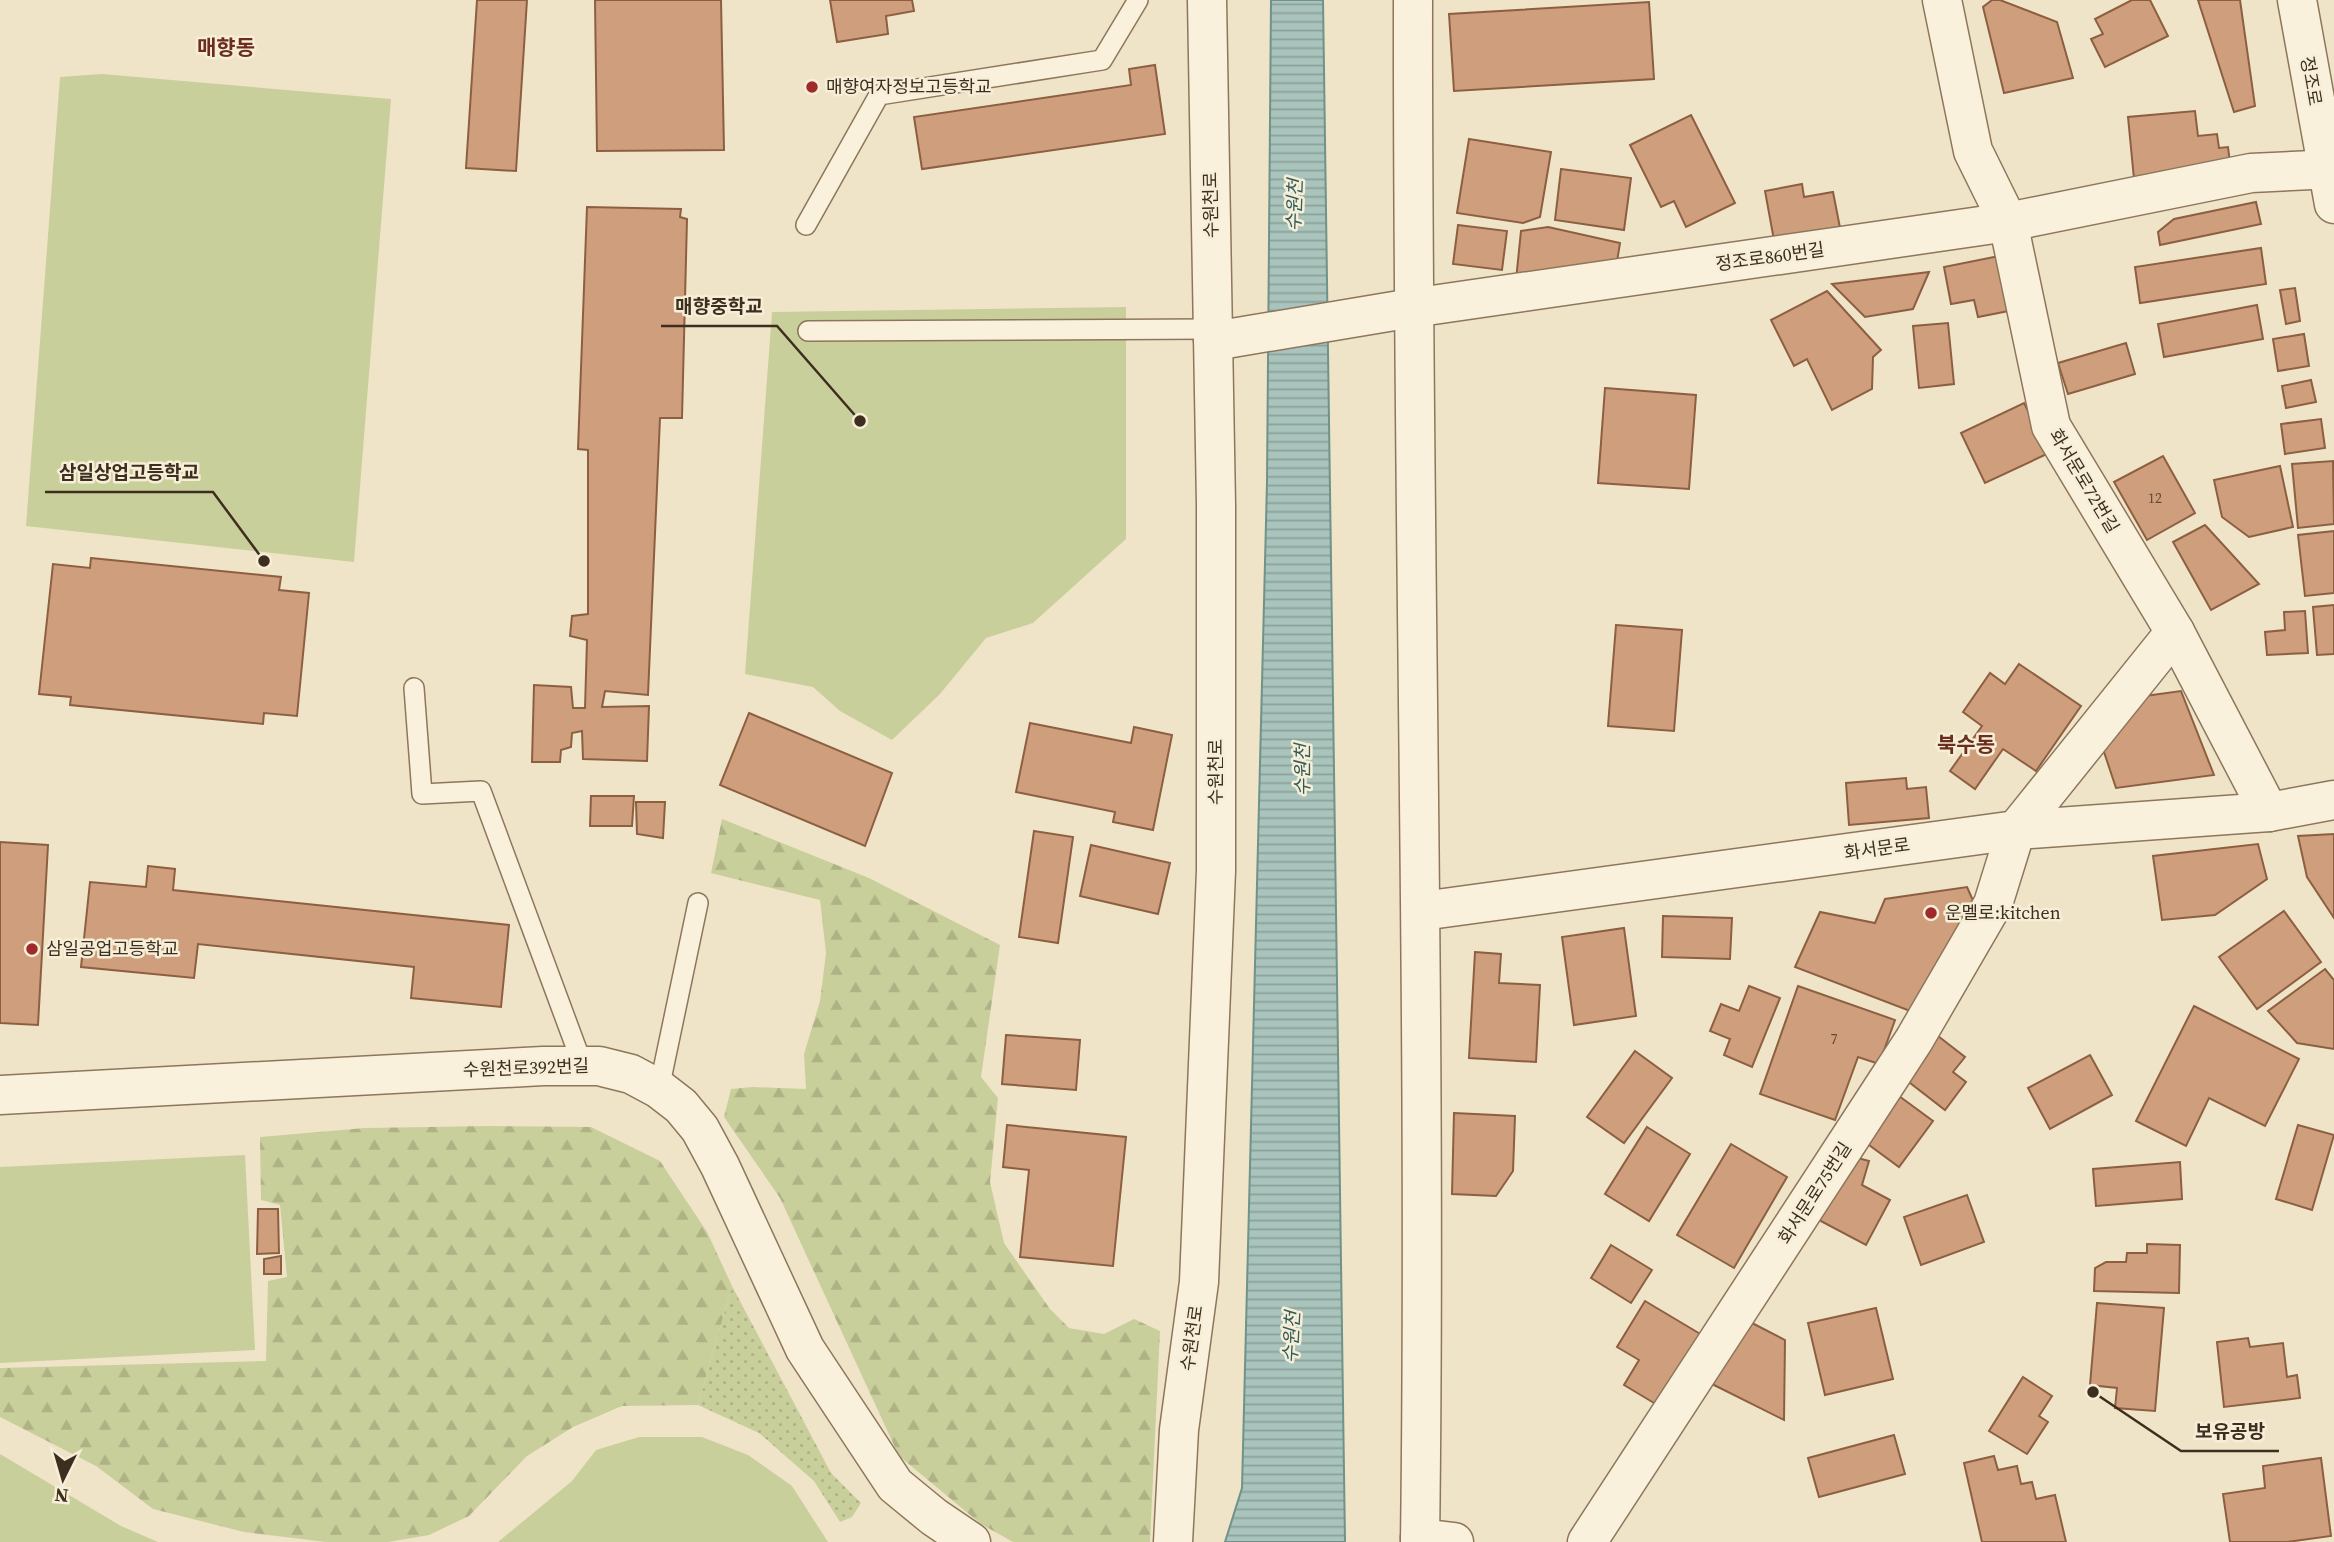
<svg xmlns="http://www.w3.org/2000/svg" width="2334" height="1542" font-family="'Source Serif 4','Noto Sans KR',serif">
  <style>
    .grass { fill: url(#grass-dots) }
    .forest { fill: url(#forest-firs) }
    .park { fill: #c9cf9b }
    .water { fill: url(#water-rules); stroke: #6f938a; stroke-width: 2 }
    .building { fill: #cf9f7d; stroke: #8d5f41; stroke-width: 2 }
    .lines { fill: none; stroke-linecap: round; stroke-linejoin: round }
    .service-casing { stroke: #8d765c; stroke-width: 22 }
    .minor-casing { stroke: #8d765c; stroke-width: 41 }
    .tertiary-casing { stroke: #8d765c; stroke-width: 41 }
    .service { stroke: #faf1dc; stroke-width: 19 }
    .minor { stroke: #faf1dc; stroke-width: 38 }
    .tertiary { stroke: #faf1dc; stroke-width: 38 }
    .poi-dot { fill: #9e2a2b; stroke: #f7eed8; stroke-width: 2.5 }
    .labels { text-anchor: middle; stroke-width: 5; stroke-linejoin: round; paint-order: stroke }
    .number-label { font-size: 14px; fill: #624a37 }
    .street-label { font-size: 18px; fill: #3d2e20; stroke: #f7eed8 }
    .poi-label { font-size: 18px; fill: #3d2e20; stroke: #f7eed8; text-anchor: start }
    .water-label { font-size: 19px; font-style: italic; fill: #2f5d5a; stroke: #f7eed8 }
    .quarter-label { font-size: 21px; font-weight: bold; fill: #6b2e1e; stroke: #f7eed8 }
    .leader { fill: none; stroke: #3d2e20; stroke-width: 2.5 }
    .callout-dot { fill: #3d2e20; stroke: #f7eed8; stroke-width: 2.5 }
    .callout-label { font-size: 19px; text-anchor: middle; font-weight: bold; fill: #3d2e20; stroke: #f7eed8; stroke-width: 5; stroke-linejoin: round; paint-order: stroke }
  </style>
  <defs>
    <pattern id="grass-dots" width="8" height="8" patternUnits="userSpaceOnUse" patternTransform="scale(1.75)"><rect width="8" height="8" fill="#c9cf9b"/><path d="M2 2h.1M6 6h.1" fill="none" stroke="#aeb285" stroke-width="1.8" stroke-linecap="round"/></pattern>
    <pattern id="forest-firs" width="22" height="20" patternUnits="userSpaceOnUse" patternTransform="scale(1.75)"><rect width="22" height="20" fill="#c9cf9b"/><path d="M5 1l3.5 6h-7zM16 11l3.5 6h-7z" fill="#aeb285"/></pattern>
    <pattern id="water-rules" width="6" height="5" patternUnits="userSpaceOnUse" patternTransform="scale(1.75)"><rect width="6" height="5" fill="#a9c4bc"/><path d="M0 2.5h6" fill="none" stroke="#8ba098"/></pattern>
  </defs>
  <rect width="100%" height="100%" fill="#f0e4c8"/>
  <path class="grass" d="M 732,1286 L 831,1473 L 861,1503 L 852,1517 L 840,1522 L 814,1481 L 759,1433 L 698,1405 Z"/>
  <g class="forest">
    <path d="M 722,819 L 869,878 L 1000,945 L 981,1077 L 998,1098 L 990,1182 L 1004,1243 L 1050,1309 L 1069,1328 L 1104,1334 L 1134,1319 L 1160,1331 L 1150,1542 L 1013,1542 L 981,1524 L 899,1456 L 780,1198 L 724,1117 L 731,1089 L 752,1087 L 806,1089 L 804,1054 L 820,1001 L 826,953 L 820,900 L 711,873 Z"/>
    <path d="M 491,1126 L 591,1127 L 660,1161 L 707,1232 L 732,1286 L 698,1405 L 622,1406 L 573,1427 L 527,1456 L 469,1516 L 429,1535 L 388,1542 L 326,1542 L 244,1532 L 153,1509 L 96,1466 L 0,1417 L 0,1368 L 266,1361 L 268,1281 L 287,1277 L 280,1205 L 261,1200 L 260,1137 L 365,1128 Z"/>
  </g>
  <g class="park">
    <path d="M 102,74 L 391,99 L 354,562 L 26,526 L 60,77 Z"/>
    <path d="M 1126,307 L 1126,539 L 1033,623 L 986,638 L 940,694 L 892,740 L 840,711 L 813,687 L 745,674 L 772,312 Z"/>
    <path d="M 245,1155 L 255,1350 L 0,1363 L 0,1167 Z"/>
    <path d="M 639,1437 L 702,1437 L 748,1455 L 792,1486 L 828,1542 L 498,1542 L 572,1481 L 596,1450 Z"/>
    <path d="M 0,1454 L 121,1526 L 158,1542 L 0,1542 Z"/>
  </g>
  <path class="water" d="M 1271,0 L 1323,0 L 1345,1542 L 1225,1542 L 1242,1488 L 1267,482 Z"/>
  <g class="building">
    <path d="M 477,0 L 527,0 L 516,171 L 466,168 Z"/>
    <path d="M 595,0 L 721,0 L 724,150 L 597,151 Z"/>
    <path d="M 830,0 L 912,0 L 914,11 L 886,16 L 888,34 L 837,42 Z"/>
    <path d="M 1992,0 L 2000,0 L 2057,22 L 2073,78 L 2004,93 L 1983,7 Z"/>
    <path d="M 2132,0 L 2150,0 L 2168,36 L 2105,67 L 2091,39 L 2103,34 L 2095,19 Z"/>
    <path d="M 2198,0 L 2240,0 L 2255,106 L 2234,112 Z"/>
    <path d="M 1649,2 L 1654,79 L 1454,91 L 1449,14 Z"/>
    <path d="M 1155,65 L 1165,134 L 922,169 L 914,117 L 1131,85 L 1129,69 Z"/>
    <path d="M 2195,111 L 2198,136 L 2217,134 L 2219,148 L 2228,147 L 2231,171 L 2134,179 L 2128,117 Z"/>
    <path d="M 1691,115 L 1735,203 L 1686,227 L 1674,201 L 1661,207 L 1630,145 Z"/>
    <path d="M 1469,139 L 1551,152 L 1540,217 L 1523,223 L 1457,213 Z"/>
    <path d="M 1561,169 L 1631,178 L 1624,230 L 1555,220 Z"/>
    <path d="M 1802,184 L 1804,197 L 1833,192 L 1842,238 L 1776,251 L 1765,191 Z"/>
    <path d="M 2256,202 L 2261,224 L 2160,245 L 2158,232 L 2174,219 Z"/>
    <path d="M 587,207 L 681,209 L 680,217 L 687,219 L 682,418 L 660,418 L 648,695 L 605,691 L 602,707 L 649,706 L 647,761 L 583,759 L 582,731 L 572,733 L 571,747 L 561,750 L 560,762 L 532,762 L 534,685 L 571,687 L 573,708 L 585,708 L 587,640 L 570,636 L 572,616 L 588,614 L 588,450 L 578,449 Z"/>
    <path d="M 1458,225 L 1507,231 L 1502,270 L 1453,264 Z"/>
    <path d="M 1548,227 L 1620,243 L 1616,268 L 1516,280 L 1521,231 Z"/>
    <path d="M 2261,248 L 2266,284 L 2140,303 L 2135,267 Z"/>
    <path d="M 2004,255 L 2014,310 L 1978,317 L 1974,300 L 1951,304 L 1944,267 Z"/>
    <path d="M 1929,272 L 1913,309 L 1865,317 L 1832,284 Z"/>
    <path d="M 2295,288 L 2300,321 L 2286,324 L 2280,290 Z"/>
    <path d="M 1827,291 L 1881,350 L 1873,357 L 1872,389 L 1832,410 L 1807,359 L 1794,366 L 1771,320 Z"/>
    <path d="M 2257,305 L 2263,339 L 2164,357 L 2158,324 Z"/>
    <path d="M 1948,323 L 1954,384 L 1919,388 L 1913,326 Z"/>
    <path d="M 2304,334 L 2309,366 L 2278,371 L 2273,339 Z"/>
    <path d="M 2126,343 L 2135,374 L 2068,394 L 2058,363 Z"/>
    <path d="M 2311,380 L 2316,402 L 2286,408 L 2282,386 Z"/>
    <path d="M 1605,388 L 1696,395 L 1689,489 L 1598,483 Z"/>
    <path d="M 2024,403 L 2049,453 L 1985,483 L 1961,433 Z"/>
    <path d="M 2321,419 L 2325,448 L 2285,454 L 2281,424 Z"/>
    <path d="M 2163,456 L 2195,513 L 2147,540 L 2114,482 Z"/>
    <path d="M 2333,461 L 2334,524 L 2298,528 L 2292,464 Z"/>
    <path d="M 2280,466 L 2293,527 L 2249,537 L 2222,517 L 2214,480 Z"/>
    <path d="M 2205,525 L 2259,584 L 2211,610 L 2173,542 Z"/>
    <path d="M 2334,531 L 2334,593 L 2305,596 L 2298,535 Z"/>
    <path d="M 91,558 L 281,577 L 279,590 L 309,593 L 297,716 L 264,713 L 263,724 L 70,705 L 71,697 L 39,694 L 53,564 L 90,568 Z"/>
    <path d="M 2334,605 L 2334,654 L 2317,655 L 2313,607 Z"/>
    <path d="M 2305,611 L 2308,653 L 2267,655 L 2265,632 L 2285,630 L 2284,612 Z"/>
    <path d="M 1616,625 L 1682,630 L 1674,731 L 1608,726 Z"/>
    <path d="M 2019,664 L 2081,706 L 2036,771 L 2003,749 L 1975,789 L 1950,771 L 1982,726 L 1963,712 L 1990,673 L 2005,684 Z"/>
    <path d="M 2181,691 L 2214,775 L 2116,788 L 2103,749 L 2145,696 Z"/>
    <path d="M 749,713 L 892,773 L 865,846 L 720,785 Z"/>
    <path d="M 1030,723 L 1131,743 L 1134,727 L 1172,735 L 1153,830 L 1113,822 L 1115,812 L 1016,792 Z"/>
    <path d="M 1906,778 L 1907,789 L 1926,787 L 1929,818 L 1849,825 L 1846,783 Z"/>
    <path d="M 591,796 L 634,796 L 632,826 L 590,826 Z"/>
    <path d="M 636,802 L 665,802 L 663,838 L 637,834 Z"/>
    <path d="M 1034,831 L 1073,837 L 1058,943 L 1019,937 Z"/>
    <path d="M 2334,834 L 2334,918 L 2307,877 L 2298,836 Z"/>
    <path d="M 0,842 L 48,845 L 38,1025 L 0,1023 Z"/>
    <path d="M 2258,844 L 2267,879 L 2215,915 L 2162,920 L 2153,856 Z"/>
    <path d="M 1091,845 L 1170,863 L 1158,914 L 1080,896 Z"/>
    <path d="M 148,866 L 175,869 L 173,890 L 509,925 L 501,1007 L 411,998 L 414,967 L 198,944 L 194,978 L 81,967 L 90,882 L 146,887 Z"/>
    <path d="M 1967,887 L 1975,905 L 1918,1014 L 1795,967 L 1820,912 L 1875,923 L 1885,899 Z"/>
    <path d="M 2284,911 L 2321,962 L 2257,1009 L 2219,957 Z"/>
    <path d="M 1663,916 L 1732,918 L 1730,959 L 1662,957 Z"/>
    <path d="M 1624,928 L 1636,1016 L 1574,1025 L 1562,937 Z"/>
    <path d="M 1475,952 L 1501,954 L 1499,983 L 1540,985 L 1536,1062 L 1469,1058 Z"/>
    <path d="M 2325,969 L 2334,980 L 2334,1049 L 2297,1043 L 2268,1011 Z"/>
    <path d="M 1749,986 L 1780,998 L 1752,1067 L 1724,1055 L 1730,1039 L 1710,1031 L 1721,1004 L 1739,1011 Z"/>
    <path d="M 1798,986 L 1895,1020 L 1879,1064 L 1858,1057 L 1835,1120 L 1760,1094 Z"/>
    <path d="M 2194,1006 L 2299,1059 L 2265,1126 L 2209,1098 L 2186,1146 L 2136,1121 Z"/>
    <path d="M 1006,1035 L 1080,1040 L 1076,1090 L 1002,1084 Z"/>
    <path d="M 1938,1036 L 1965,1057 L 1953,1072 L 1966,1082 L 1945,1110 L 1905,1079 Z"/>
    <path d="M 1635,1051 L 1672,1078 L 1624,1143 L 1587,1117 Z"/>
    <path d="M 2090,1055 L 2112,1095 L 2050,1129 L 2028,1088 Z"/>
    <path d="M 1899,1096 L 1933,1121 L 1899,1167 L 1865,1142 Z"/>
    <path d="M 1454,1113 L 1515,1116 L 1513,1171 L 1496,1196 L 1452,1194 Z"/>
    <path d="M 1007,1125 L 1126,1137 L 1113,1266 L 1020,1257 L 1029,1170 L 1003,1167 Z"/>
    <path d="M 2298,1125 L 2334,1135 L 2312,1210 L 2276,1199 Z"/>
    <path d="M 1647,1127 L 1690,1154 L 1649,1221 L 1605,1194 Z"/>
    <path d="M 1731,1144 L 1787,1177 L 1734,1268 L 1677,1235 Z"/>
    <path d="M 1850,1156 L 1869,1161 L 1862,1185 L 1890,1200 L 1866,1245 L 1817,1219 Z"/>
    <path d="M 2180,1162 L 2182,1199 L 2096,1206 L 2093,1169 Z"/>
    <path d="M 1967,1195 L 1984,1242 L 1921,1265 L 1904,1217 Z"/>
    <path d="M 258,1209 L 278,1209 L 279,1253 L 257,1254 Z"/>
    <path d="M 2147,1244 L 2180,1245 L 2179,1293 L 2094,1291 L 2095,1268 L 2106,1262 L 2126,1262 L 2127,1253 L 2147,1253 Z"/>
    <path d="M 1611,1245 L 1652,1270 L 1631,1303 L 1591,1278 Z"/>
    <path d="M 281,1256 L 281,1274 L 264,1274 L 264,1259 Z"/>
    <path d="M 1645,1301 L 1702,1335 L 1659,1406 L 1624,1385 L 1639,1360 L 1617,1347 Z"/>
    <path d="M 2097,1303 L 2164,1308 L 2155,1411 L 2115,1408 L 2117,1388 L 2090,1385 Z"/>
    <path d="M 1876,1308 L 1893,1379 L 1825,1395 L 1808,1323 Z"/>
    <path d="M 1752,1323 L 1785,1340 L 1784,1420 L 1710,1383 Z"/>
    <path d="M 2248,1338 L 2250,1347 L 2283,1343 L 2287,1377 L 2297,1375 L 2300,1398 L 2224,1407 L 2217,1342 Z"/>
    <path d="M 2023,1377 L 2052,1396 L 2039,1416 L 2048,1422 L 2027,1454 L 1989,1431 Z"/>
    <path d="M 1894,1435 L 1905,1474 L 1819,1497 L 1808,1458 Z"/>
    <path d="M 1994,1456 L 1998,1470 L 2017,1466 L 2021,1484 L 2032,1482 L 2036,1499 L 2055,1495 L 2066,1542 L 1982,1542 L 1964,1463 Z"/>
    <path d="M 2321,1458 L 2331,1536 L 2287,1542 L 2230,1542 L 2223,1494 L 2265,1488 L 2263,1466 Z"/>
  </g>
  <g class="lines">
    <defs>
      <g id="service">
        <path d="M 806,225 L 879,95 L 1102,60 L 1138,0"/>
        <path d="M 808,331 L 1212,329"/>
        <path d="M 414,688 L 422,794 L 481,791 L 583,1066"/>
        <path d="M 659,1089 L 698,903"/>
      </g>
      <g id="minor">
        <path d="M 1413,0 C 1412,514 1427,1028 1420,1542"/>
        <path d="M 1942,0 L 1973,151 L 2008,222 L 2051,426 L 2175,632 L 2269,812"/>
        <path d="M 1213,339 L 1226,339 L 1412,308 L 2008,222 L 2251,173 L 2334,169"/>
        <path d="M 1422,911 L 2016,830 L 2269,812 L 2334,800"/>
        <path d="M 0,1095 L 543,1066 L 599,1066 L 631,1074 L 659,1089 L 681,1106 L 700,1129 L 720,1166 L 805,1349 L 895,1485 L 934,1517 L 971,1542"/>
        <path d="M 1420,1538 L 1454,1542"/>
        <path d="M 1173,1542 L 1179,1430 L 1199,1282 L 1216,871 L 1216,505 L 1207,0"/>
        <path d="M 1587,1542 L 1914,1040 L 1993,904 L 2016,830 L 2175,632"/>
      </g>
      <path id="tertiary" d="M 2297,0 L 2334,204"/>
    </defs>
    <use href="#service" class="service-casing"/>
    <use href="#minor" class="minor-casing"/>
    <use href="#tertiary" class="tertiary-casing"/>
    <use href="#service" class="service"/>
    <use href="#minor" class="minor"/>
    <use href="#tertiary" class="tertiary"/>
  </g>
  <g class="poi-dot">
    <circle cx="812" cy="87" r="7"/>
    <circle cx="1931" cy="913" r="7"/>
    <circle cx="32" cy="949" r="7"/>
  </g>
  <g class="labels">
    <g class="number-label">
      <text x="2155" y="503">12</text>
      <text x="1834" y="1044">7</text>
    </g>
    <g class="street-label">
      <text transform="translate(2311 81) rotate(80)" y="6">정조로</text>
      <text transform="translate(1211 205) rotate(-91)" y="6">수원천로</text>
      <text transform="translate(1770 257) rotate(-8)" y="6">정조로860번길</text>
      <text transform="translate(2084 481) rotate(59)" y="6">화서문로72번길</text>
      <text transform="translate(1216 772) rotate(-90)" y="6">수원천로</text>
      <text transform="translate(1877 849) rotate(-8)" y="6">화서문로</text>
      <text transform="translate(526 1068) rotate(-2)" y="6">수원천로392번길</text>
      <text transform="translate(1815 1193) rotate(-57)" y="6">화서문로75번길</text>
      <text transform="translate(1192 1338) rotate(-82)" y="6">수원천로</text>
    </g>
    <g class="poi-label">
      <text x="826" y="93">매향여자정보고등학교</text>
      <text x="1945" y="919">운멜로:kitchen</text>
      <text x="46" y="955">삼일공업고등학교</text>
    </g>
    <g class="water-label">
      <text transform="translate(1294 205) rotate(-88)" y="7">수원천</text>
      <text transform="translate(1302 770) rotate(-90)" y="7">수원천</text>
      <text transform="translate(1291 1337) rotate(-87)" y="7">수원천</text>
    </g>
    <g class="quarter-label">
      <text x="226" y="55">매향동</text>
      <text x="1966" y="752">북수동</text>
    </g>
  </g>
  <path class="leader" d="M860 421L777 326H661M264 561L213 492H45M2093 1392L2181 1451H2279"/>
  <g class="callout-dot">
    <circle cx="860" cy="421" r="7"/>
    <circle cx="264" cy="561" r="7"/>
    <circle cx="2093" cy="1392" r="7"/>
  </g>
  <g class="callout-label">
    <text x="719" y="313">매향중학교</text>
    <text x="129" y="479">삼일상업고등학교</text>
    <text x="2230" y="1438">보유공방</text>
  </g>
  <g transform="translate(63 1479) rotate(185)" stroke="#f7eed8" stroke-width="5" paint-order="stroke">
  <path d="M0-5L12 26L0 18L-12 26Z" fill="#3d2e20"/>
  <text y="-10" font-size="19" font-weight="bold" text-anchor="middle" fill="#3d2e20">N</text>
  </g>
</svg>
